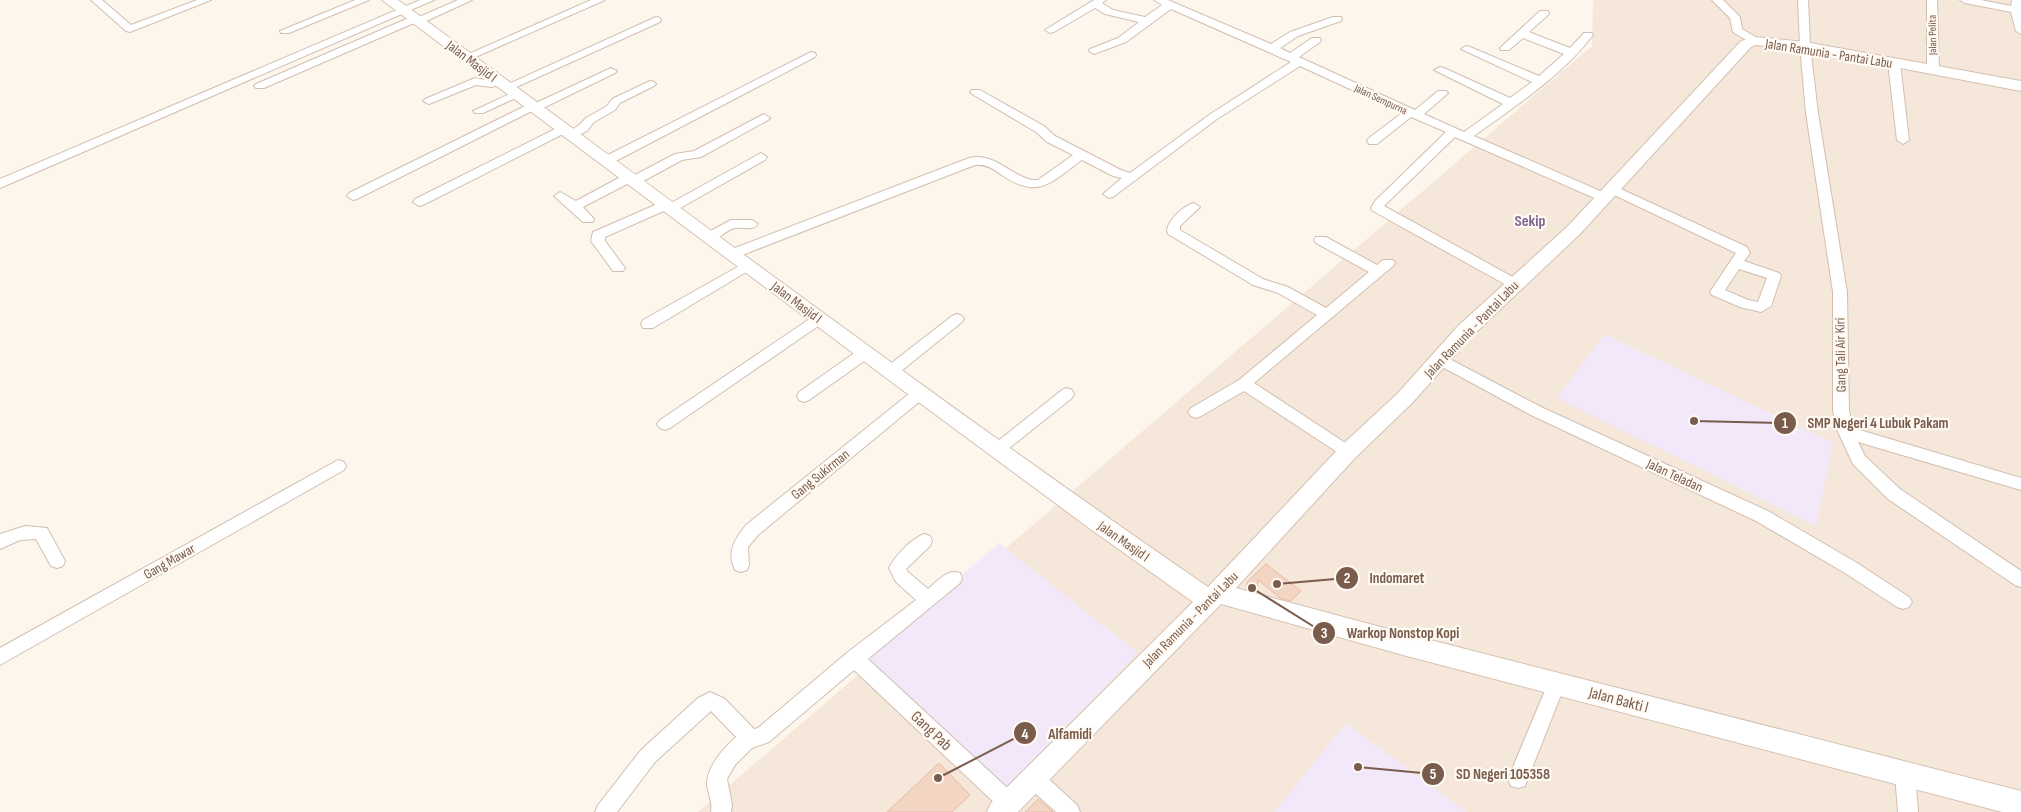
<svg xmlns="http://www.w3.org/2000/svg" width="2021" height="812" font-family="'Sofia Sans Condensed',sans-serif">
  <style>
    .residential { fill: #f5e8da }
    .education { fill: #f3e8fa }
    .building { fill: #f3d5c3; stroke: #e6bba3 }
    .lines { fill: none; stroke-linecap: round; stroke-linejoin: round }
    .minor-casing { stroke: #d1beb0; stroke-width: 2 }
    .secondary-casing { stroke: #d6c0b0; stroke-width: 2 }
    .minor { fill: #fff; fill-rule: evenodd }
    .secondary { fill: #fff; fill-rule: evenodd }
    .labels { text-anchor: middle; stroke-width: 4.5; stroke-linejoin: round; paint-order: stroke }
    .far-street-label { font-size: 11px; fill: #7a5c4d; stroke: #fffaf3 }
    .street-label { font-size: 14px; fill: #7a5c4d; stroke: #fffaf3 }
    .quarter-label { font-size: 16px; font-weight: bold; fill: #846695; stroke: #fffaf3 }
    .near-street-label { font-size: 16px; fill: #7a5c4d; stroke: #fffaf3 }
    .leader { fill: none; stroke: #7a5c4d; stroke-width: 2 }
    .callout-dot { fill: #7a5c4d; stroke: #fffaf3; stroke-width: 2 }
    .mark-label { font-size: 15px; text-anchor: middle; font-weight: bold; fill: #fff }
    .callout-label { font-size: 15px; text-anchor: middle; font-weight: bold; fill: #7a5c4d; stroke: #fffaf3; stroke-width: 4.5; stroke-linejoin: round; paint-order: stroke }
  </style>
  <rect width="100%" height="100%" fill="#fdf6ec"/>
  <path class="residential" d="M 1593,0 L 2021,0 L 2021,812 L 698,812 L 1592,46 Z"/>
  <g class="education">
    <path d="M 1604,334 L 1833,443 L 1816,526 L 1557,398 Z"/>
    <path d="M 999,543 L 1138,653 L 1007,787 L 867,658 Z"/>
    <path d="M 1346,723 L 1467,812 L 1274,812 Z"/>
  </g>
  <g class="building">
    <path d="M 1266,564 L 1301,591 L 1291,601 L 1280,598 L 1258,580 L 1257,592 L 1246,589 L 1247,582 Z"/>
    <path d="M 939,763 L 970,795 L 952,812 L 887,812 Z"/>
    <path d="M 1038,799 L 1053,812 L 1025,812 Z"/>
  </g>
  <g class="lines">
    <defs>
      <g id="minor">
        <path d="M 91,0 L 102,0 L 131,25 L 197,0 L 211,0 L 130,32 L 126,31 Z"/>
        <path d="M 355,0 L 369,0 L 289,33 L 281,33 L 280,31 Z"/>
        <path d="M 420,0 L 434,0 L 0,188 L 0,179 Z"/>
        <path d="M 458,0 L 472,0 L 422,23 L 414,23 L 264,88 L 256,88 L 254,86 L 256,84 L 411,17 L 419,17 Z"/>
        <path d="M 591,0 L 605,0 L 471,59 L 463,59 L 462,57 Z"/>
        <path d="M 1094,0 L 1106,0 L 1102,3 L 1113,10 L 1145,17 L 1162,5 L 1154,0 L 1168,0 L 1271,44 L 1290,32 L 1333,17 L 1341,17 L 1342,19 L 1341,21 L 1298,36 L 1280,48 L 1290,53 L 1312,38 L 1320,38 L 1321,40 L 1320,42 L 1299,57 L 1415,110 L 1438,91 L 1446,91 L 1448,93 L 1446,95 L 1424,114 L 1464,132 L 1503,104 L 1434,70 L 1440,67 L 1444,68 L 1510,98 L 1532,82 L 1461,49 L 1466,46 L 1470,47 L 1539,76 L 1564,54 L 1523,38 L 1509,50 L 1501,50 L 1500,48 L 1540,11 L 1548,11 L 1549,13 L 1548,15 L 1529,32 L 1570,48 L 1584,33 L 1592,33 L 1593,35 C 1562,76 1515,106 1474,136 L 1607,194 L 1609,197 L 1603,201 L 1599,200 L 1455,137 L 1384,206 L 1520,281 L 1522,284 L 1520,287 L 1510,287 L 1373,211 L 1371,208 L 1375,201 L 1446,132 L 1411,117 L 1377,144 L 1369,144 L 1367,141 L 1369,138 L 1402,113 L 1300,66 L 1217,119 L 1113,197 L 1109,198 L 1103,194 L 1122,178 L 1113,176 L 1082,160 C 1052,181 1040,200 1003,176 C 994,169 986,164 975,165 L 737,257 L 727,257 L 725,254 L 727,251 L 969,158 C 995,152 1009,175 1032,180 L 1038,180 L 1073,155 L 1047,142 L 1036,132 L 972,94 L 970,92 L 972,90 L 980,90 L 1044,126 L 1055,136 L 1121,170 L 1130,173 L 1209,115 L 1291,62 L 1171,9 L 1126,42 L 1094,54 L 1089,51 L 1090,49 L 1118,38 L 1139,22 L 1105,14 L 1095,8 L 1054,32 L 1050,33 L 1045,30 Z"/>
        <path d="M 1712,0 L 1723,0 L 1740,17 L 1742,29 L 1759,39 L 1760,41 L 1759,43 L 1751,43 L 1733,32 L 1730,18 Z"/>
        <path d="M 1798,0 L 1808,0 L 1810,46 L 1818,113 L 1847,292 L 1849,411 L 1853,428 L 2021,478 L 2021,490 L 1858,442 L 1865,456 L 1900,489 L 2021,571 L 2021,587 L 2015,585 L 1888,499 L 1853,464 L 1838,432 L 1833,411 L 1833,292 L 1806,113 L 1800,46 Z"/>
        <path d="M 1927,0 L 1937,0 L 1939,70 L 1933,73 L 1927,70 Z"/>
        <path d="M 1960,0 L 1981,0 L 2011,6 L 2012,0 L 2021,0 L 2021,34 L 2016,31 L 2011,12 L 1965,3 Z"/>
        <path d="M 656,17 L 660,18 L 661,20 L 660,22 L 512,89 L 504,89 L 502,87 Z"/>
        <path d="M 811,52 L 815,53 L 816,55 L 815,57 L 610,164 L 602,164 L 600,161 L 602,158 Z"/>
        <path d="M 1894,60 L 1900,63 L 1909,140 L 1903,144 L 1897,140 L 1888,63 Z"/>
        <path d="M 611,68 L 617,71 L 615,73 L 539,110 L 532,111 L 357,199 L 353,200 L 347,196 L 349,193 L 529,104 L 536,103 Z"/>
        <path d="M 475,78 L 491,81 L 500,79 L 506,82 L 504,84 L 491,87 L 476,85 L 429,104 L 423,101 L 425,99 Z"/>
        <path d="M 650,81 L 654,82 L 656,84 L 654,86 L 620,103 L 615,110 L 594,122 L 587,131 L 570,139 L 564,135 L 579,125 L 586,118 L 607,106 L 612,99 Z"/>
        <path d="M 516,91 L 522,94 L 520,96 L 483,113 L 475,113 L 473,111 Z"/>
        <path d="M 764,114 L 770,118 L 768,120 L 701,157 L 682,160 L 638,184 L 634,185 L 629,183 L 583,207 L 594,219 L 593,222 L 583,222 L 554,196 L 560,192 L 576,201 L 626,174 L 630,173 L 635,175 L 675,154 L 694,151 Z"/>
        <path d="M 563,125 L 569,129 L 567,132 L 423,205 L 419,206 L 413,202 L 415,199 Z"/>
        <path d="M 761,153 L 767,157 L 765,160 L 675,211 L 671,212 L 666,210 L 605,237 L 605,241 L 625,268 L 623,271 L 613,271 L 591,241 L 593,232 L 662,202 L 671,203 Z"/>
        <path d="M 1612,185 L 1747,247 L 1750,253 L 1744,261 L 1779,273 L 1781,276 L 1771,306 L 1761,312 L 1740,307 L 1712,295 L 1710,292 L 1736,253 L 1608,192 L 1606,189 ZM 1739,269 L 1767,278 L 1758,302 L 1748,300 L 1725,290 Z"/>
        <path d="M 1194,203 L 1200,207 L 1180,226 L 1180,230 L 1263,279 L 1288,287 L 1326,308 L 1369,272 L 1316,243 L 1314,240 L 1316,237 L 1326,237 L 1377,265 L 1383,260 L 1393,260 L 1395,263 L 1393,266 L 1254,383 L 1353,448 L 1356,452 L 1353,456 L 1348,458 L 1343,456 L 1244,391 L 1201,416 L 1196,418 L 1191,416 L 1188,412 L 1191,408 L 1239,380 L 1317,315 L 1278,293 L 1253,285 L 1168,234 L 1167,231 C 1168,220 1183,206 1194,203 Z"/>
        <path d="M 731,220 L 752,220 L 758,224 C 753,231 743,227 735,228 C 724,230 718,243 705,240 L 703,237 L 705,234 Z"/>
        <path d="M 748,261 L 753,262 L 755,265 L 753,268 L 653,328 L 643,328 L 641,324 L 643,320 Z"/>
        <path d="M 819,314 L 824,316 L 826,319 L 824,322 L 670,428 L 665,430 L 660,428 L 657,424 L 660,420 L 814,316 Z"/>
        <path d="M 957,314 L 962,316 L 964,319 L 962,322 L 895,376 L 890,377 L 885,376 L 883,372 L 885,368 L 952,316 Z"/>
        <path d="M 865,348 L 870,349 L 872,353 L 870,357 L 809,400 L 804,402 L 799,400 L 797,396 L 799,392 L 860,349 Z"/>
        <path d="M 1440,354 L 1541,407 L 1768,511 L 1857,563 L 1909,597 L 1912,602 L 1909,607 L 1903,609 L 1897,607 L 1845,573 L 1756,521 L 1531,415 L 1435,363 L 1433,359 L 1435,355 Z"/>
        <path d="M 920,387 L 925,389 L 927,393 L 925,397 L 758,535 L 748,547 L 749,565 L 747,570 L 741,572 L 735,570 C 726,552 735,539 746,525 L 915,389 Z"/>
        <path d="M 1067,388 L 1072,390 L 1074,394 L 1072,398 L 1003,453 L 998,455 L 993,453 L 990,449 L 993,445 L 1062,390 Z"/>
        <path d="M 338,460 L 344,462 L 346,466 L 344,470 L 0,665 L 0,648 Z"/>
        <path d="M 25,526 L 47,528 L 65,561 L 63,566 L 57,568 L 51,566 L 36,539 L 20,540 L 0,549 L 0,534 Z"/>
        <path d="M 924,534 L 930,536 L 932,541 L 930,546 L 906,569 L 908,572 L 928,589 C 937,582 947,568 960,573 L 962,578 L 960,583 L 868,659 L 1016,796 L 1019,803 L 1016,810 L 1011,812 L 1002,810 L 854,670 L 769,742 L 752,748 L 735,765 L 727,779 L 732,805 L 731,812 L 711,812 C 713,802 708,794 707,784 C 707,766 724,748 736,737 L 711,711 L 655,762 L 617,812 L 595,812 L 598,805 L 641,750 L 698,698 L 710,692 L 725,699 L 754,729 L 758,728 L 848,652 L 916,600 L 896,582 L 889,568 C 895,556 911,539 924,534 Z"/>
        <path d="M 1557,674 L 1563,676 L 1566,682 L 1525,786 L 1518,788 L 1511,786 L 1508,779 L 1551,676 Z"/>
        <path d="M 1905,765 L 1912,767 L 1915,774 L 1918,812 L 1898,812 L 1895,774 L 1898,767 Z"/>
        <path d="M 1033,769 L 1040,771 L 1077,805 L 1080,812 L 1056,812 L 1026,785 L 1023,778 L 1026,771 Z"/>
      </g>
      <path id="secondary" d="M 382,0 L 398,0 C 667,197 933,398 1208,587 L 1341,446 L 1398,393 L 1458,326 L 1568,226 L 1741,41 L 1755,37 L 1805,42 L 2021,81 L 2021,91 L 1805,50 L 1756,45 L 1751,47 L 1580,234 L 1472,336 L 1412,403 L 1355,458 L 1236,588 L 1403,633 L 2021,791 L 2021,812 L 2002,812 L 1403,655 L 1221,604 L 1018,812 L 987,812 L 991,803 L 1193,602 L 1089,528 L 913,398 Z"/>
    </defs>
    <use href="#minor" class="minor-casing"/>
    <use href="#secondary" class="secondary-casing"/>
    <use href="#minor" class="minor"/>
    <use href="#secondary" class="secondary"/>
  </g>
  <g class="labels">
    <g class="far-street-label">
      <text transform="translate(1932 35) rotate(-91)" y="4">Jalan Pelita</text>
      <text transform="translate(1381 99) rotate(25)" y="4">Jalan Sempurna</text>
    </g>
    <g class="street-label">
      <text transform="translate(1829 53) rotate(9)" y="5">Jalan Ramunia - Pantai Labu</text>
      <text transform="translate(472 61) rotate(37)" y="5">Jalan Masjid I</text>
      <text transform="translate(797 302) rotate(37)" y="5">Jalan Masjid I</text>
      <text transform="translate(1471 329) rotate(-46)" y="5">Jalan Ramunia - Pantai Labu</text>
      <text transform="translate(1840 355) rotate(-91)" y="5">Gang Tali Air Kiri</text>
      <text transform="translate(820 474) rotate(-39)" y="5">Gang Sukirman</text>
      <text transform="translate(1675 475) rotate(25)" y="5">Jalan Teladan</text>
      <text transform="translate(1124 541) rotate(35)" y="5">Jalan Masjid I</text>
      <text transform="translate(169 561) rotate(-30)" y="5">Gang Mawar</text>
      <text transform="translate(1190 619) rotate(-45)" y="5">Jalan Ramunia - Pantai Labu</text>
    </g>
    <g class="quarter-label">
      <text x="1530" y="226">Sekip</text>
    </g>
    <g class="near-street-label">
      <text transform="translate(1619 699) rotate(15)" y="6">Jalan Bakti I</text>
      <text transform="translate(932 730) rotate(43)" y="6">Gang Pab</text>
    </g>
  </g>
  <path class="leader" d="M1694 421L1785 423M1277 584L1347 578M1252 588L1324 633M938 778L1025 733M1358 767L1433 774"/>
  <g class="callout-dot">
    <circle cx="1694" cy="421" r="5"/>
    <circle cx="1277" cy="584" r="5"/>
    <circle cx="1252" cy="588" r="5"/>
    <circle cx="938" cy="778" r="5"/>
    <circle cx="1358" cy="767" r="5"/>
    <circle cx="1785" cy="423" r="12"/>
    <circle cx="1347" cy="578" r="12"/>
    <circle cx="1324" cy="633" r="12"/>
    <circle cx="1025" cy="733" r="12"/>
    <circle cx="1433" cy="774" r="12"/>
  </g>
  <g class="mark-label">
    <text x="1785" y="428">1</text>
    <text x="1347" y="583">2</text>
    <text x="1324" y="638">3</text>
    <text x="1025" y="739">4</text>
    <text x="1433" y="779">5</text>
  </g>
  <g class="callout-label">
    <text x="1878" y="428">SMP Negeri 4 Lubuk Pakam</text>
    <text x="1397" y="583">Indomaret</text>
    <text x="1403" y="638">Warkop Nonstop Kopi</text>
    <text x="1070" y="739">Alfamidi</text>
    <text x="1503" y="779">SD Negeri 105358</text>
  </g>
</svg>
